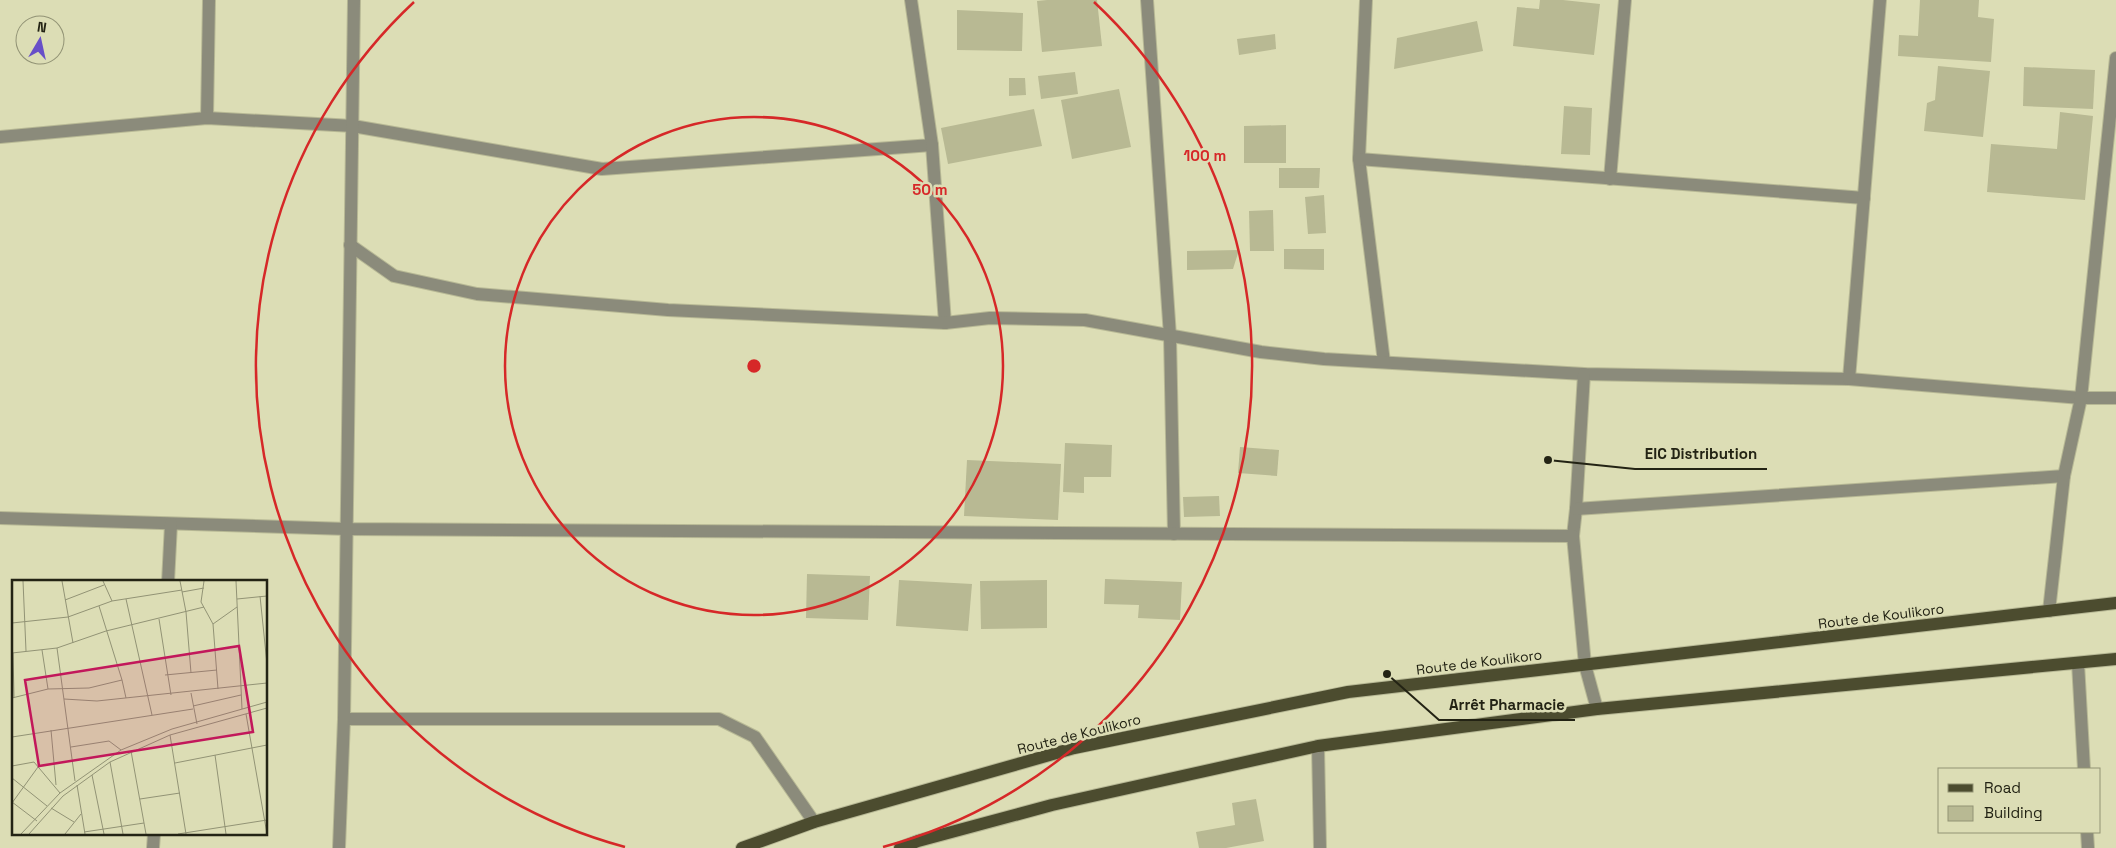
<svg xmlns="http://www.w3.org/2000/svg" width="2116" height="848" font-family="'Space Grotesk',sans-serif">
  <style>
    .building { fill: #b8b993 }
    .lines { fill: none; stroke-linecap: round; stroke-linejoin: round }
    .minor-casing { stroke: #b7b895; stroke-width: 14 }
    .major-casing { stroke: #b7b895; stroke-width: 14 }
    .minor { stroke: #8b8b7b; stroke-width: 12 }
    .major { stroke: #4c4c2f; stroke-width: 12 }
    .ring { fill: none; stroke: #d62828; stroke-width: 2.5 }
    .labels { text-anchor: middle; stroke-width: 5; stroke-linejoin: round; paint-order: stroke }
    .street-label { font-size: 14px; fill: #232314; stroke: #dcddb5 }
    .inset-road { fill: none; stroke: #929375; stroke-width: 1 }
    .view { fill: #c2185b; fill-opacity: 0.15; stroke: #c2185b; stroke-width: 2.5 }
    .inset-edge { fill: none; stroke: #232314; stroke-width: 2.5 }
    .centre { fill: #d62828; stroke: #dcddb5; stroke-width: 2.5 }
    .ring-label { font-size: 15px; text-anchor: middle; font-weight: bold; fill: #d62828; stroke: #dcddb5; stroke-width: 5; stroke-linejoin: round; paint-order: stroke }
    .leader { fill: none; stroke: #232314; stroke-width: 2 }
    .callout-dot { fill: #232314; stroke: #dcddb5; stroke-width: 2 }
    .callout-label { font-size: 15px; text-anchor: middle; font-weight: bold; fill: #232314; stroke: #dcddb5; stroke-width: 5; stroke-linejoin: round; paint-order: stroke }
  </style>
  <rect width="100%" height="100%" fill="#dcddb5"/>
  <g class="building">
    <path d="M 1047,0 L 1097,0 L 1102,46 L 1042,52 L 1037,1 Z"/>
    <path d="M 1540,0 L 1563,0 L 1600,4 L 1594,55 L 1513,46 L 1517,7 L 1539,9 Z"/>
    <path d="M 1920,0 L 1979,0 L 1978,17 L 1994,19 L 1991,62 L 1898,56 L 1899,35 L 1918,36 Z"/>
    <path d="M 957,10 L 1023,13 L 1022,51 L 957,50 Z"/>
    <path d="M 1477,21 L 1483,51 L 1394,69 L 1397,38 Z"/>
    <path d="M 1275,34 L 1276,49 L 1239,55 L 1237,39 Z"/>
    <path d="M 1938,66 L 1990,71 L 1983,137 L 1924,131 L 1927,103 L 1935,100 Z"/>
    <path d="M 2024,67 L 2095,70 L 2093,109 L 2023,106 Z"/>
    <path d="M 1075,72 L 1078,94 L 1041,99 L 1038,76 Z"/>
    <path d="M 1009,78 L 1025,78 L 1026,95 L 1009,96 Z"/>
    <path d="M 1119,89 L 1131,147 L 1072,159 L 1061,100 Z"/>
    <path d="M 1564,106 L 1592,108 L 1590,155 L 1561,154 Z"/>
    <path d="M 1034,109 L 1042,146 L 948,164 L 941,128 Z"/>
    <path d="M 2060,112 L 2093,116 L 2085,200 L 1987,192 L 1991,144 L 2057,149 Z"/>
    <path d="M 1286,125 L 1286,163 L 1244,163 L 1244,126 Z"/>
    <path d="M 1279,168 L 1320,168 L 1319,188 L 1279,188 Z"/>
    <path d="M 1324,195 L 1326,233 L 1308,234 L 1305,197 Z"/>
    <path d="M 1273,210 L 1274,251 L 1250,251 L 1249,211 Z"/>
    <path d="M 1284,249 L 1324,249 L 1324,270 L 1284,269 Z"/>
    <path d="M 1239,250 L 1233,269 L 1187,270 L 1187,251 Z"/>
    <path d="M 1065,443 L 1112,445 L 1111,477 L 1084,477 L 1084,493 L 1063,492 Z"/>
    <path d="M 1240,447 L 1279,450 L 1277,476 L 1238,473 Z"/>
    <path d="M 967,460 L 1061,464 L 1058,520 L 964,516 Z"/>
    <path d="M 1219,496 L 1220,516 L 1184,517 L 1183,497 Z"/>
    <path d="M 807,574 L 870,576 L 868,620 L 806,618 Z"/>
    <path d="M 1105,579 L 1182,582 L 1180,620 L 1138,618 L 1139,605 L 1104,604 Z"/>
    <path d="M 899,580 L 972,584 L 968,631 L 896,626 Z"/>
    <path d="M 1047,580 L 1047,628 L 981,629 L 980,581 Z"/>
    <path d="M 1256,799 L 1264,841 L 1226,848 L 1199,848 L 1196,832 L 1235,825 L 1232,803 Z"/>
  </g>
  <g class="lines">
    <defs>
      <g id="minor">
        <path d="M 1147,0 L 1170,336 L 1174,534"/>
        <path d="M 1366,0 L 1359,159 L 1384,362"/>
        <path d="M 207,118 L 209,0"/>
        <path d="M 0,137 L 207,118 L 353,126 L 602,169 L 932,145 L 911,0"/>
        <path d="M 932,145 L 945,323"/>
        <path d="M 1359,159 L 1864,198"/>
        <path d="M 1610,179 L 1625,0"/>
        <path d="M 350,245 L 394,276 L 477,294 L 668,310 L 945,323 L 990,318 L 1085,320 L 1261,352 L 1324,359 L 1584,374 L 1849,379 L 2081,398 L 2116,398"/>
        <path d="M 1584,374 L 1576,509 L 1573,536 L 1585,665 L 1597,709"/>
        <path d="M 1849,379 L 1880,0"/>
        <path d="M 1576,509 L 2064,476"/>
        <path d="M 0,518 L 347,529 L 1573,536"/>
        <path d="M 168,582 L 171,524"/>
        <path d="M 2049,611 L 2064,476 L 2081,398 L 2116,58"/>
        <path d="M 2078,663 L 2084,769"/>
        <path d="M 344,719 L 719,719 L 755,737 L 814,822"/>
        <path d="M 1318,746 L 1320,848"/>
        <path d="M 2087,832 L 2088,848"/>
        <path d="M 153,848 L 154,834"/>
        <path d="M 339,848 L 344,719 L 354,0"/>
      </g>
      <g id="major">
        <path d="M 742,848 L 814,822 L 1074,748 L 1348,692 L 2116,603"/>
        <path d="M 900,848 L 918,841 L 1052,805 L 1318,746 L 1597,709 L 2116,659"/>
      </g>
    </defs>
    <use href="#minor" class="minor-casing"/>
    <use href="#major" class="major-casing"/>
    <use href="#minor" class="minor"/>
    <use href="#major" class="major"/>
  </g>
  <g class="ring">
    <circle cx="754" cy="366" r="249"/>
    <path d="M625 847A498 498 0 0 1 414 2M1094 2A498 498 0 0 1 883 847"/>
  </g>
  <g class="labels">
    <g class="street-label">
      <text transform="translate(1881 616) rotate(-7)" y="5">Route de Koulikoro</text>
      <text transform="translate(1479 662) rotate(-7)" y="5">Route de Koulikoro</text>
      <text transform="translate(1079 734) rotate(-14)" y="5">Route de Koulikoro</text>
    </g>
  </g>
  <g transform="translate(12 580)">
    <rect width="255" height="255" fill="#dcddb5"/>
    <path class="inset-road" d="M 11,1 L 14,71M 50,1 L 61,63M 91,1 L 100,21M 168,1 L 174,32 L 179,93M 192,1 L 189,22 L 201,44 L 206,109M 224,1 L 230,129M 170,12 L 192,8M 248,16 L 255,84M 114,19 L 140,135M 225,19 L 255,16M 53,20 L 92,5M 147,39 L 159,115M 0,43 L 56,37 L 100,21 L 170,10M 201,44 L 225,27M 45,68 L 63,201M 30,70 L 36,109M 0,73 L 45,68 L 94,51 L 192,27M 1,73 L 2,118M 153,95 L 205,90M 110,100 L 114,118M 179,113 L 185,144M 0,118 L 36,109 L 77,108 L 110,100 L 87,26M 52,119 L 85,121 L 255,103M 181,126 L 229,115M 234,134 L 255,254M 39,150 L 44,205M 158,155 L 174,254M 0,157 L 181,129M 59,167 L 97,161 L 109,170M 119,171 L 134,254M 203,175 L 214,254M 98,182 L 111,254M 163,183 L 255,165M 0,186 L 22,182 L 48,213M 80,195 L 92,254M 0,198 L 35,226M 65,205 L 73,254M 128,219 L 168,213M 0,222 L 25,241M 0,223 L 26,187M 39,228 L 62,242M 72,252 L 132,243M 9,254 L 48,213 L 109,170 L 160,149 L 255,122M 17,254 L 51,216 L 98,182 L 158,155 L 255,128M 53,254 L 69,234M 166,254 L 255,240"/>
    <path class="view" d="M 227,66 L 241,152 L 27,186 L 13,100 Z"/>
    <rect width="255" height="255" class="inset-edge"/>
  </g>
  <circle cx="754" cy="366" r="8" class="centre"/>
  <g class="ring-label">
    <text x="1205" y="161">100 m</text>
    <text x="930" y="195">50 m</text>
  </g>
  <path class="leader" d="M1548 460L1635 469H1767M1387 674L1439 720H1575"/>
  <g class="callout-dot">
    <circle cx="1548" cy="460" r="5"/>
    <circle cx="1387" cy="674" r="5"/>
  </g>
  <g class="callout-label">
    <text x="1701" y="459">EIC Distribution</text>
    <text x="1507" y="710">Arrêt Pharmacie</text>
  </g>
  <rect x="1938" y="768" width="162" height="65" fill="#dcddb5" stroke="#929375"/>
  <rect x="1948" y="784" width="25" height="8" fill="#4c4c2f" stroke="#929375"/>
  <text x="1984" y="793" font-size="15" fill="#232314">Road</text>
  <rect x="1948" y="806" width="25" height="15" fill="#b8b993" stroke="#929375"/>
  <text x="1984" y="818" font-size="15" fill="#232314">Building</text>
  <g transform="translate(40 40) rotate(9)"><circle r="24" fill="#dcddb5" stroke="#929375"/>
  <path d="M0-4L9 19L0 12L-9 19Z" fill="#684fc8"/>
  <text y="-8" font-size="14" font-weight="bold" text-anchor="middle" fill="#232314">N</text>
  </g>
</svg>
